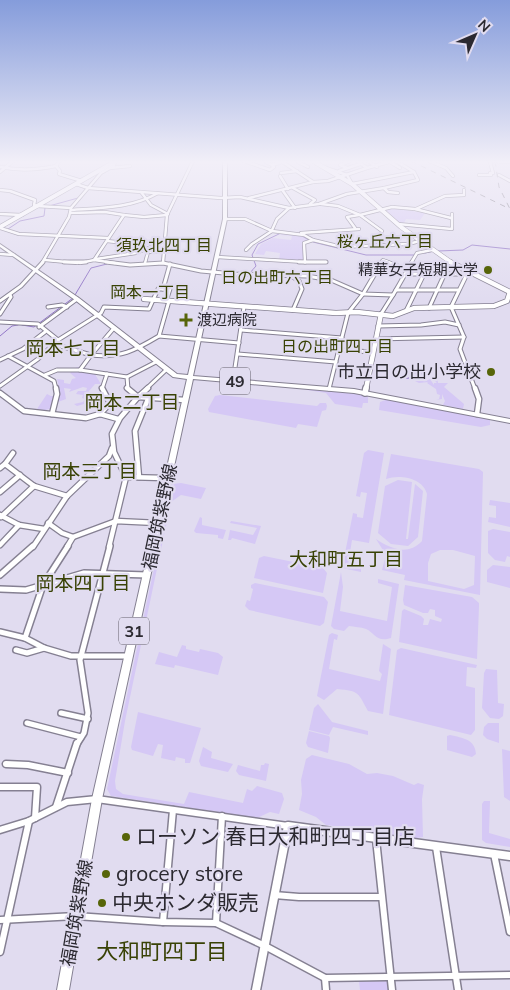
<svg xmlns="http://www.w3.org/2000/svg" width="510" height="990" font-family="Mulish,'Noto Sans JP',sans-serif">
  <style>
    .green { fill: #d5c8f5; fill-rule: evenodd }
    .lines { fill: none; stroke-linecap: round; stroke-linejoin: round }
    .stream { stroke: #9277c7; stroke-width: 1 }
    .street-far4-casing { stroke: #858092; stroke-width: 4 }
    .street-far3-casing { stroke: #858092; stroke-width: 5 }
    .street-far2-casing { stroke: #858092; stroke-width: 7 }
    .street-far1-casing { stroke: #858092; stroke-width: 8 }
    .street-casing { stroke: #858092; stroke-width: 9 }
    .secondary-far3-casing { stroke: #858092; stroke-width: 5 }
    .secondary-far2-casing { stroke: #858092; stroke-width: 6 }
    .secondary-far1-casing { stroke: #858092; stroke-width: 8 }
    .secondary-casing { stroke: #858092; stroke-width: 11 }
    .primary-casing { stroke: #858092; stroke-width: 2 }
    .street-far4 { stroke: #fff; stroke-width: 2.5 }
    .street-far3 { stroke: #fff; stroke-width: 3 }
    .street-far2 { stroke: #fff; stroke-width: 4.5 }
    .street-far1 { stroke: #fff; stroke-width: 5 }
    .street { stroke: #fff; stroke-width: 6 }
    .secondary-far3 { stroke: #fff; stroke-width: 4 }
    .secondary-far2 { stroke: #fff; stroke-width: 4.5 }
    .secondary-far1 { stroke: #fff; stroke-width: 5.5 }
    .secondary { stroke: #fff; stroke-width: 8 }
    .primary { fill: #fff; fill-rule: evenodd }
    .rail { stroke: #6f6c78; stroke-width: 1; stroke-dasharray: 5.5 5.5; stroke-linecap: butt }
    .poi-dot { fill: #576509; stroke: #e1dcf0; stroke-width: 2 }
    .labels { text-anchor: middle; stroke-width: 4.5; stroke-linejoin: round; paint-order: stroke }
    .far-poi-label { font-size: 15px; fill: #2b2930; stroke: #e1dcf0; text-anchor: end }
    .far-neighbourhood-label { font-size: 16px; fill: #394205; stroke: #e1dcf0 }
    .shield { fill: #e1dcf0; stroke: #625f6a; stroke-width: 1 }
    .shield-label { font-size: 16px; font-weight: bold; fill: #2b2930 }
    .poi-label { font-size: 18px; fill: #2b2930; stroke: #e1dcf0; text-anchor: end }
    .street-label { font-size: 18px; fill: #2b2930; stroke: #e1dcf0 }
    .neighbourhood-label { font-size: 19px; fill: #394205; stroke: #e1dcf0 }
    .near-poi-label { font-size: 21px; fill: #2b2930; stroke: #e1dcf0; text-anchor: start }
    .near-neighbourhood-label { font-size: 22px; fill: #394205; stroke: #e1dcf0 }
  </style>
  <rect width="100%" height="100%" fill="#e1dcf0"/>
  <g class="green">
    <path d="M 393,208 L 425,213 L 420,220 L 406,219 L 404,223 L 399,223 L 385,210 Z"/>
    <path d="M 285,232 L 302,235 L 311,240 L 304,243 L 304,261 L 279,260 L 280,253 L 266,251 L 264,255 L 255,254 L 261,244 L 273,238 L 291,240 L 292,236 L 280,235 Z"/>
    <path d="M 77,367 L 93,371 L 101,384 L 95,384 L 89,391 L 94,401 L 90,406 L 84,404 L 77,406 L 74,404 L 83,402 L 85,399 L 82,398 L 83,395 L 76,394 L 78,391 L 86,391 L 87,388 L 83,387 L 69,392 L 71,389 L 64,388 L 66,399 L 58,402 L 51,411 L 49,409 L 40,412 L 37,409 L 47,394 L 51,396 L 58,396 L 60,392 L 57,379 L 64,380 L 64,383 L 70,384 L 72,379 L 76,378 L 70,373 Z"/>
    <path d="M 437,377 L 438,383 L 448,383 L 444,387 L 464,404 L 463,409 L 443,405 L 445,401 L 442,394 L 442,399 L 436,400 L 439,399 L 440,395 L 437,394 L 436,389 L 427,383 L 428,382 L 419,383 L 415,381 L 426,381 L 430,379 L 434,385 L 434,383 L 437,383 L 432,378 Z"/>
    <path d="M 295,388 L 358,394 L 368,396 L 368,403 L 363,403 L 362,408 L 335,404 L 326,393 Z"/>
    <path d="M 220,395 L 317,406 L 320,403 L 326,403 L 327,406 L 326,410 L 322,411 L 317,427 L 298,424 L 296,428 L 209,412 L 208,409 L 215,396 Z"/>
    <path d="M 388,399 L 490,419 L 490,425 L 481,427 L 379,410 L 380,402 Z"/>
    <path d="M 368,450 L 384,453 L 369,543 L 352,540 L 348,565 L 361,569 L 361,572 L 342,568 L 353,513 L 357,514 L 357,517 L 363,518 L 367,493 L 361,492 L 360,497 L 356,496 L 364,453 Z"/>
    <path d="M 391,454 L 479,469 L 483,472 L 480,595 L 404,580 L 405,575 L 382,570 L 386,555 L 376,539 C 391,549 408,556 422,541 L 427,494 C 423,478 400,474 386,479 ZM 440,550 L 453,550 L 475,556 L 474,585 L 464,589 L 428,581 L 428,563 L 431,554 Z"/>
    <path d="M 398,480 L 412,482 L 406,539 L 408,539 L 415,484 L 423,491 L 418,537 L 408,546 L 391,544 L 378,533 L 385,486 Z"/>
    <path d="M 181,483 L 206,488 L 201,499 L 181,495 L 171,502 L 125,721 L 115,781 L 116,789 L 123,794 L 184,804 L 189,792 L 243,803 L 247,789 L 252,791 L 257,786 L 282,793 L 284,799 L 279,814 L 270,812 L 257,818 L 111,796 L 107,789 L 172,484 Z"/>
    <path d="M 490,500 L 510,503 L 510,527 L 488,522 L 489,517 L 496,518 L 496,506 L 489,505 Z"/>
    <path d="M 200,517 L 202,518 L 202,525 L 226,530 L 223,539 L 218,538 L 218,535 L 196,533 L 194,531 Z"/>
    <path d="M 231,521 L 261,526 L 255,544 L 232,538 L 231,540 L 228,540 L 230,530 L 253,535 L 257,528 L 230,523 Z"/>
    <path d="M 493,529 L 510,532 L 510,557 L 507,556 L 505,562 L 495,560 L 488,553 L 488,531 Z"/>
    <path d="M 264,556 L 323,568 L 327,573 L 323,593 L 254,578 L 259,558 Z"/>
    <path d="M 493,565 L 510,567 L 510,588 L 487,582 L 487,570 Z"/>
    <path d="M 341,572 L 343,587 L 340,611 L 387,621 L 392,587 L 378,583 L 378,579 L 399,584 L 391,638 C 377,643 375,633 366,629 C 361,627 354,627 349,626 L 344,631 L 334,629 L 331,626 Z"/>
    <path d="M 255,583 L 324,597 L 328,602 L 324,623 L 320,626 L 249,610 L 245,606 L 247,600 L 250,601 L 253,589 L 251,588 L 251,585 Z"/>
    <path d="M 405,585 L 472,597 L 479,603 L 479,606 L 477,659 L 399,642 L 402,611 L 404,609 L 421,616 L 424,619 L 423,625 L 428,625 L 430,619 L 441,622 L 442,619 L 435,616 L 435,610 L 430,609 L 428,613 L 423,613 L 404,605 L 403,600 Z"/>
    <path d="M 332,633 L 338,635 L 337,640 L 334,639 L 329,669 L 380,681 L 382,674 L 379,671 L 383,644 L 391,649 L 383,714 L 368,711 C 358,693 360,691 337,689 L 324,700 L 317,696 L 329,635 Z"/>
    <path d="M 182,645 L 186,646 L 186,649 L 199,652 L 200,649 L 218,653 L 223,657 L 218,675 L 175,665 L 174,668 L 155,664 L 159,652 L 177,657 Z"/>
    <path d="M 401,648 L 477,665 L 476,668 L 467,667 L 466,686 L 475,688 L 475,730 L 471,735 L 389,715 L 397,650 Z"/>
    <path d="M 486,669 L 497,670 L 498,703 L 504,704 L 503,716 L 499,719 L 490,718 L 482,708 L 484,673 Z"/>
    <path d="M 318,704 L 332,722 L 368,731 L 368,735 L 333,727 L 329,735 L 309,730 L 314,708 Z"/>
    <path d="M 138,712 L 201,728 L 190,763 L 185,763 L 185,759 L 176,757 L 175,761 L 161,758 L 163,745 L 158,744 L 153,756 L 132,750 L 131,747 Z"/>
    <path d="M 492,723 L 499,723 L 499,743 L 487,739 L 483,735 L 484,727 L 488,723 Z"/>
    <path d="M 309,731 L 329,736 L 330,738 L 328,753 L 308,747 L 306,743 Z"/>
    <path d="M 450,735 C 463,738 475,739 476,754 L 472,757 L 447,750 L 447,736 Z"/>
    <path d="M 203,747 L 212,752 L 211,758 L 233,764 L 228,772 L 201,766 L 199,761 Z"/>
    <path d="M 502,749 L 510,751 L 510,801 L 504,797 Z"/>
    <path d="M 312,755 L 349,764 L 367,774 L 377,773 L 393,776 L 414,785 L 418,783 L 424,785 L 422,799 L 423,837 L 410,839 L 357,829 L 326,825 L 316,817 L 299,810 L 302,794 L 301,780 L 306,759 Z"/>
    <path d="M 265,763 L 269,764 L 266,781 L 239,775 L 236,771 L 238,765 L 260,771 L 261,765 L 264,765 Z"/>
    <path d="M 484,801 L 490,801 L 489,833 L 510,839 L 510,847 L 486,843 L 482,840 L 482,804 Z"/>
    <path d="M 387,980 L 388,990 L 360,990 L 359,981 Z"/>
  </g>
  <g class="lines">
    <g class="stream">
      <path d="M 82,194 L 95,178"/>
      <path d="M 49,206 L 78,198"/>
      <path d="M 8,229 L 20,221 L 44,216 L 45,208"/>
      <path d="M 302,236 L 309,240"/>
      <path d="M 313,242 L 366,255 L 414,255"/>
      <path d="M 438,251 L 463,250 L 472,245 L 510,249"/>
      <path d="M 425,253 L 434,251"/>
      <path d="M 249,274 L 256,266 L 252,255 L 258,244 L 281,233"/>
      <path d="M 233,275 L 246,276"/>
      <path d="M 75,295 L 91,268 L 107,264"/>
      <path d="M 22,325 L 34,327 L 73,298"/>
      <path d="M 0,336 L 12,326 L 18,325"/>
      <path d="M 397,375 L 401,379 L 409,378 L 414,373 L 423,374"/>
    </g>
    <defs>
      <g id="street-far4">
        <path d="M 244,161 L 270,170 L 274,167 L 272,165"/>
        <path d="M 264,161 L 272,165 L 282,162"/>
        <path d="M 281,161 L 313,182"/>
        <path d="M 296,161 L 308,167"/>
        <path d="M 357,161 L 367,168 L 392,161"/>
        <path d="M 368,161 L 377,167"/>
        <path d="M 396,161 L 414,172 L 418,180 L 384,188 L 388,192 L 398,193"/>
        <path d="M 429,161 L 446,168 L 453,176"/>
        <path d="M 490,161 L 510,162"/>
        <path d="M 114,162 L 114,165 L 110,168 L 130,166"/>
        <path d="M 390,162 L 400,168"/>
        <path d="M 56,166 L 60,171 L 59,174 L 82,181"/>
        <path d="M 0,167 C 19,171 37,170 56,166 L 59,161"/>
        <path d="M 323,167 L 347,175 L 352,184 L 414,172"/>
        <path d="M 347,168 L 340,165 L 350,161"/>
        <path d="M 339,171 L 360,164"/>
        <path d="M 0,172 L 13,161"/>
        <path d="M 281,173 L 297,171"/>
        <path d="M 479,175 L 491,175 L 490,173 L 493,173 L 490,162"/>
        <path d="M 499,175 L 510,181"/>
        <path d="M 280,176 L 288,189"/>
        <path d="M 76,184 L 88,188 L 221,198 L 240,197 L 289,208 L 319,204 L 347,194 L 384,188"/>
        <path d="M 293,188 L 315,200 L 310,204"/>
        <path d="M 0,190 L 10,191 L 35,200 L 34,205 L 37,206 L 71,208"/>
        <path d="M 283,191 L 295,208"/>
        <path d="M 141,192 L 151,205 L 168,214"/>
        <path d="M 249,198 L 313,182 L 328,181 L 367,168"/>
        <path d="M 321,204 L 338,206 L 360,215"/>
        <path d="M 416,209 L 445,196 L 464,195 L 464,190"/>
        <path d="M 72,210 C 102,208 132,208 158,193"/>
        <path d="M 71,213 L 105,212 L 124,215 L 94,260"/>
        <path d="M 0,214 L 22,215"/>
        <path d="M 124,215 L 144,217 L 167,215"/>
        <path d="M 225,219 L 245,219 L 272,231 L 304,235 L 313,240 L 342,247 L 408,244 L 420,241"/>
        <path d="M 398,224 L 452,229 L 452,214"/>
        <path d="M 0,228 L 19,234 L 108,238"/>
        <path d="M 355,228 L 347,217 L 359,215"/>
        <path d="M 272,230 L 277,219 L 289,208"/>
        <path d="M 382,231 L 360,215 L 392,207 L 415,209 L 451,218"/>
        <path d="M 301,233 L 359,229"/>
        <path d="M 107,241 L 125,243"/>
        <path d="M 246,250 L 252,244 L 272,231"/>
        <path d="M 0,254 L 14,255"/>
        <path d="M 217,257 L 305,262 L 304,243 L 313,240"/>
        <path d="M 96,259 L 136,253 L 156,245 L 166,245"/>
        <path d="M 45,260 L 78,263"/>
        <path d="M 305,262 L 326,262"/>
        <path d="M 42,263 L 69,217 L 71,208 L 101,173 L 110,168"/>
        <path d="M 80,263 L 94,260 L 115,263"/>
        <path d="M 145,263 L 148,252 L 165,252"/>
        <path d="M 163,263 L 167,215 L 193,161"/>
        <path d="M 381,263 L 383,260 L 390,263"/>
        <path d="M 411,263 L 417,253 L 432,250"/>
      </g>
      <g id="street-far3">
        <path d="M 64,262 L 86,262"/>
        <path d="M 106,262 L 130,265 L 163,263 L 201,271 L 235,274 L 307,276 L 331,280 L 363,294 L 393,295 L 396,290 L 458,290"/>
        <path d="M 299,262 L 305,262"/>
        <path d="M 305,262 L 326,262"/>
        <path d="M 387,262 L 408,270"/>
        <path d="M 468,272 L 451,307 L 464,337 L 460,349 L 475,389"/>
        <path d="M 405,274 L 466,274"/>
        <path d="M 291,276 L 299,281 L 302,289 L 293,310"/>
        <path d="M 396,290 L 412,262"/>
        <path d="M 0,301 L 21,286 L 43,262"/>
        <path d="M 166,301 L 170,289 L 163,289 L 170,264"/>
        <path d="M 48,307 L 62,305 L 67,307"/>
        <path d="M 429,308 L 445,273"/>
        <path d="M 406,311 L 424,274"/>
        <path d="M 0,314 L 11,297 L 10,295"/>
        <path d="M 381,314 L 393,295"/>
        <path d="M 0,322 L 38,324 L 58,340 L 38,359 L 0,386"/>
        <path d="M 378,326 L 421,325 L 445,322 L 459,325"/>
        <path d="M 39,327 L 77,299"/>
        <path d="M 241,330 L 342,338"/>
        <path d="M 159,336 L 239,343"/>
        <path d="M 375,339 L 464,337"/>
        <path d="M 58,340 L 101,313 L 104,307 L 149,309 L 158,289 L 163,289"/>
        <path d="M 54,344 L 91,355 L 114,328"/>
        <path d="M 340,350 L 373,352"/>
        <path d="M 238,354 L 336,362"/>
        <path d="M 8,356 L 54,381 L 56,389"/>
        <path d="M 0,360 L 23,349 L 45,332"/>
        <path d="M 45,375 L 57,370 L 80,370"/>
        <path d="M 127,377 L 156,362"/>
        <path d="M 233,381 L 244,307"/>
        <path d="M 102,389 L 107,374"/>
        <path d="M 128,389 L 127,377 L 80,370 L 91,355 C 121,358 134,351 159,336 L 169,301"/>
        <path d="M 146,389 L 166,370"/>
        <path d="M 329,389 L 348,313 L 363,294 L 382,262"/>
      </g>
      <g id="street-far2">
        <path d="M 475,388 L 479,399 L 477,414"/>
        <path d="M 0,393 L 24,411 L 86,418 L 100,414 L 118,419"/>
        <path d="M 138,397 L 185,400"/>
        <path d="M 138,397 L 148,388"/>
        <path d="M 52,414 L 57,394 L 56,388"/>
        <path d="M 100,414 L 110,403 L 102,388"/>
        <path d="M 5,464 L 13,453"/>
        <path d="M 0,468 L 5,464 L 34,486 L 67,496"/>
        <path d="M 126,477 L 164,478 L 167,481"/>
        <path d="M 139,477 L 135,431 L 148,399"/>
        <path d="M 0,492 L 20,475"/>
        <path d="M 0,515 L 19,525 L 44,529"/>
        <path d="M 1,517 L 34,486"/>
        <path d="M 48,523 L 62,533 L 73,537 L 116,521 L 158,523"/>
        <path d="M 0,545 L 19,525"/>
        <path d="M 33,547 L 67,496 L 109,456 L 112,448"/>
        <path d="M 67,547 L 73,537"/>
        <path d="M 109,547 L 126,477 L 114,452 L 112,434 L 120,418 L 138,397 L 127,388"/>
      </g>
      <g id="street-far1">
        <path d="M 0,575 L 33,546"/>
        <path d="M 0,589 L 26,590 L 84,573 L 147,575"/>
        <path d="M 0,632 L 25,638 L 44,648 L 71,656 L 129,656"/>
        <path d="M 25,638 L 43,585 L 68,546"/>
        <path d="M 16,650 L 27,653 L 44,648"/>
        <path d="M 61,713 L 88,719"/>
        <path d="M 27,723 L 81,737"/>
        <path d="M 77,744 L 84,733 L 88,713 L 80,660 L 110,546"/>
      </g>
      <g id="street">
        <path d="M 6,764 L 28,765 L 68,773"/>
        <path d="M 0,787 L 37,787 L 35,818"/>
        <path d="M 56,807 L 77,743"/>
        <path d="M 0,830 L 29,821 L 67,802 L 97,799 L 288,826"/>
        <path d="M 376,839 L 392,990"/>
        <path d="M 436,847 L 458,990"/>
        <path d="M 494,854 L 510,932"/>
        <path d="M 274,895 L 299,897 L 381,897"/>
        <path d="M 0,920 L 76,916 L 163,922 L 216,923 L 265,946 L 325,978 L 510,975"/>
        <path d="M 163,922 L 173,810"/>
        <path d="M 216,923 L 222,816"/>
        <path d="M 0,952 L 29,821"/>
        <path d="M 325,978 L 326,990"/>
      </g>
      <g id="secondary-far3">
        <path d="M 313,161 L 352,184 L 401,227 L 452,263"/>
        <path d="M 0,227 L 116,161"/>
      </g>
      <g id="secondary-far2">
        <path d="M 450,262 L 510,292"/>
        <path d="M 144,299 L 336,313 L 357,312 L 393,316 L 414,308 L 494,306 L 507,301 L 510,292"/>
        <path d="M 366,389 L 381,314"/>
      </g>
      <path id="secondary-far1" d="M 365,393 L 366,388"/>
      <path id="secondary" d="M 256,990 L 288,826 L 510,856"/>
      <path id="primary" d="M 223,161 L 227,161 L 227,219 L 193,376 L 354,389 L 510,419 L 510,423 L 354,393 L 193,379 L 102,799 L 69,990 L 57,990 L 92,799 L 187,379 L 173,377 L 75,300 L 0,247 L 0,244 L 79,298 L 177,374 L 188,375 L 223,219 Z"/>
    </defs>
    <use href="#street-far4" class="street-far4-casing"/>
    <use href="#street-far3" class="street-far3-casing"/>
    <use href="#street-far2" class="street-far2-casing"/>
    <use href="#street-far1" class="street-far1-casing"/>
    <use href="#street" class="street-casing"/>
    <use href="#secondary-far3" class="secondary-far3-casing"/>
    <use href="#secondary-far2" class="secondary-far2-casing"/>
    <use href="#secondary-far1" class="secondary-far1-casing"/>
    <use href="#secondary" class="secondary-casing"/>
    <use href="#primary" class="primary-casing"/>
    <use href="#street-far4" class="street-far4"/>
    <use href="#street-far3" class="street-far3"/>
    <use href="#street-far2" class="street-far2"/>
    <use href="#street-far1" class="street-far1"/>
    <use href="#street" class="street"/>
    <use href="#secondary-far3" class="secondary-far3"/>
    <use href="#secondary-far2" class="secondary-far2"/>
    <use href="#secondary-far1" class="secondary-far1"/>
    <use href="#secondary" class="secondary"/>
    <use href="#primary" class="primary"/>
    <g class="rail">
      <path d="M 411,161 L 510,209"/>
      <path d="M 495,161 L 499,187 L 510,209"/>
    </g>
  </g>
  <linearGradient id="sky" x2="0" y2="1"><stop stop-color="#859cdb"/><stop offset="0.54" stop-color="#f2eff8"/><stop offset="1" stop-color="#f2eff8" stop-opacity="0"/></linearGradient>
  <rect width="510" height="300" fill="url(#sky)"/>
  <g class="poi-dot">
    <circle cx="488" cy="270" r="5"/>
    <path d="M183.5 312.5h5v5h5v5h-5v5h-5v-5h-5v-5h5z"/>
    <circle cx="491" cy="372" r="5"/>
    <circle cx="126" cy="837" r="5"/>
    <circle cx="106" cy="874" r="5"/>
    <circle cx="102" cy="903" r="5"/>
  </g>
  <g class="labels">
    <g class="far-poi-label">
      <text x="478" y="275">精華女子短期大学</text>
      <text x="197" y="325" text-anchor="start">渡辺病院</text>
    </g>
    <g class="far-neighbourhood-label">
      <text x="385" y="247">桜ヶ丘六丁目</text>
      <text x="164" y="251">須玖北四丁目</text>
      <text x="277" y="283">日の出町六丁目</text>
      <text x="150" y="298">岡本一丁目</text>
      <text x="337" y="352">日の出町四丁目</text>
    </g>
    <g class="shield">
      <rect x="220" y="367.5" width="30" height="27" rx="4"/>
      <rect x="119" y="617.5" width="30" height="27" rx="4"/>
    </g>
    <g class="shield-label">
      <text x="235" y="387">49</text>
      <text x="134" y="637">31</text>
    </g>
    <g class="poi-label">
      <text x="481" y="378">市立日の出小学校</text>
    </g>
    <g class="street-label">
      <text transform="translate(160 517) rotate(-78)" y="6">福岡筑紫野線</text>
      <text transform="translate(77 913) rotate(-80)" y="6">福岡筑紫野線</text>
    </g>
    <g class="neighbourhood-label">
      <text x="73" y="355">岡本七丁目</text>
      <text x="132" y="409">岡本二丁目</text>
      <text x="90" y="478">岡本三丁目</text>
      <text x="346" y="566">大和町五丁目</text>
      <text x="83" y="590">岡本四丁目</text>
    </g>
    <g class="near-poi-label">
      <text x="136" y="844">ローソン 春日大和町四丁目店</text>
      <text x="116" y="881">grocery store</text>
      <text x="112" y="910">中央ホンダ販売</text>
    </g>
    <g class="near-neighbourhood-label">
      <text x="162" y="959">大和町四丁目</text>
    </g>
  </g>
  <g transform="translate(475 35) rotate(45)" stroke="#e1dcf0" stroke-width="4" paint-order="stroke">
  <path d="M0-4L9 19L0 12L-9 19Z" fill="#2b2930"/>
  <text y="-8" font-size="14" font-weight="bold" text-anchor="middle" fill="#2b2930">N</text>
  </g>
</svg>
